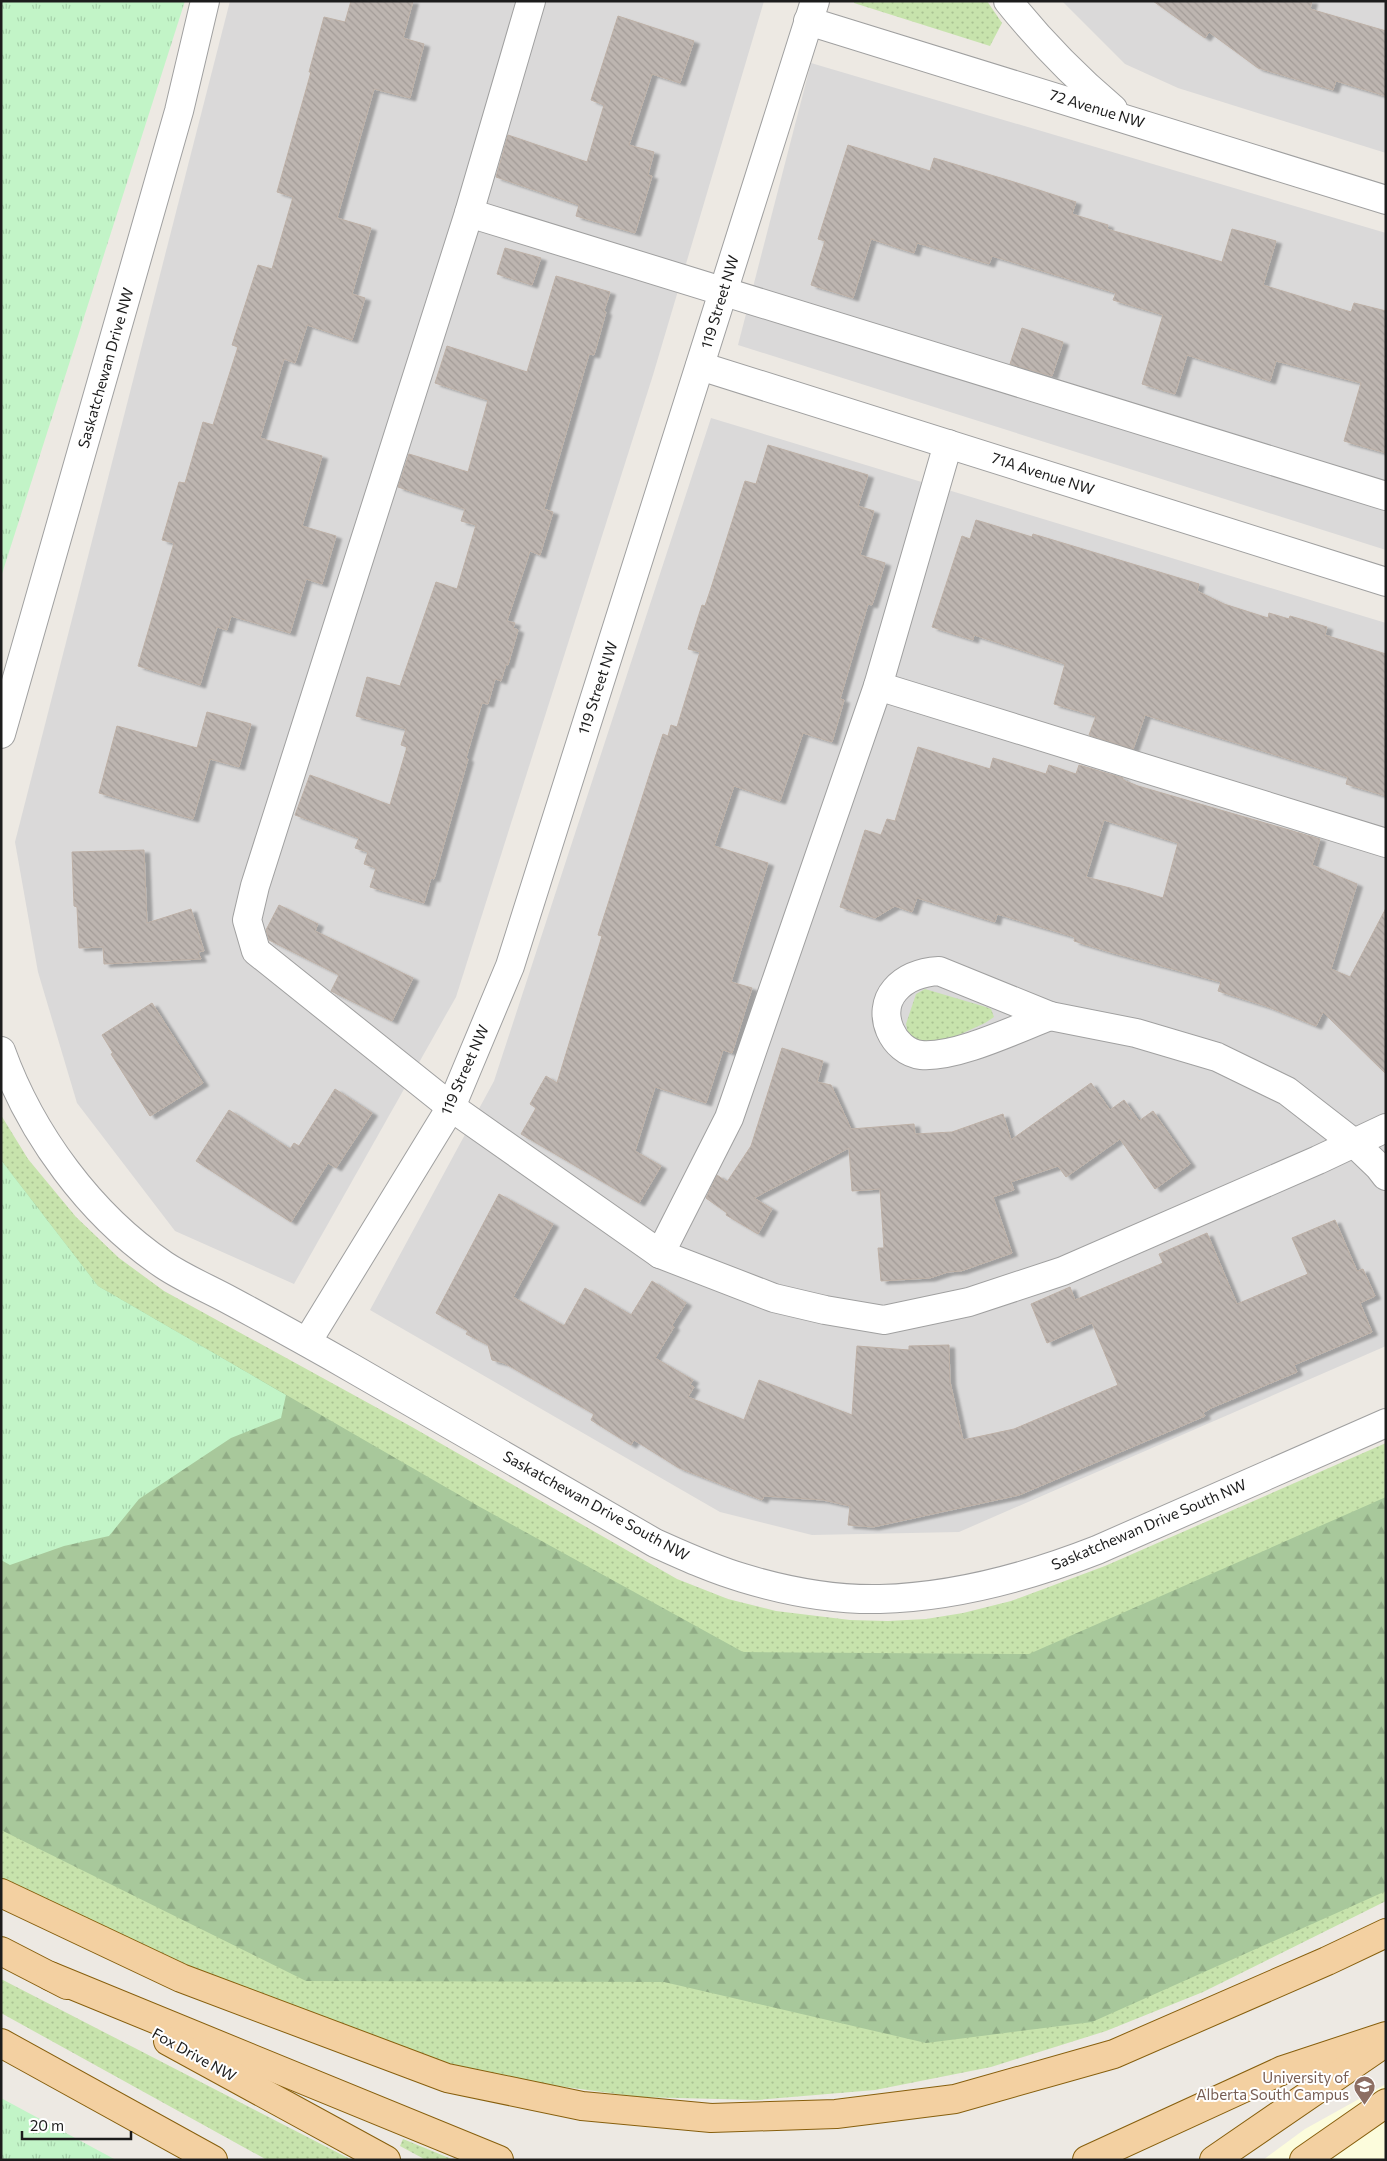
<svg xmlns="http://www.w3.org/2000/svg" width="1387" height="2161" font-family="Commissioner,sans-serif">
  <style>
    .residential { fill: #dad9d9 }
    .education { fill: #fcfcdc }
    .grass { fill: url(#grass-dots) }
    .forest { fill: url(#forest-firs) }
    .park { fill: url(#park-tufts) }
    .building { fill: url(#building-back-hatch); stroke: #bdb0a6; fill-rule: evenodd; filter: url(#shadow) }
    .lines { fill: none; stroke-linecap: round; stroke-linejoin: round }
    .minor-casing { stroke: #a0a0a0; stroke-width: 30 }
    .major-casing { stroke: #875f0d; stroke-width: 30 }
    .minor { stroke: #fff; stroke-width: 28 }
    .major { stroke: #f3d0a1; stroke-width: 28 }
    .labels { text-anchor: middle; stroke-width: 4; stroke-linejoin: round; paint-order: stroke }
    .street-label { font-size: 15px; fill: #1c1c1c; stroke: #fff }
    .education-label { font-size: 15px; fill: #785e54; stroke: #fff; text-anchor: end }
  </style>
  <defs>
    <pattern id="grass-dots" width="8" height="8" patternUnits="userSpaceOnUse" patternTransform="scale(1.25)"><rect width="8" height="8" fill="#c7e3ac"/><path d="M2 2h.1M6 6h.1" fill="none" stroke="#aac293" stroke-width="1.8" stroke-linecap="round"/></pattern>
    <pattern id="forest-firs" width="22" height="20" patternUnits="userSpaceOnUse" patternTransform="scale(1.25)"><rect width="22" height="20" fill="#a8c89b"/><path d="M5 1l3.5 6h-7zM16 11l3.5 6h-7z" fill="#90ab85"/></pattern>
    <pattern id="park-tufts" width="24" height="20" patternUnits="userSpaceOnUse" patternTransform="scale(1.25)"><rect width="24" height="20" fill="#c2f4c7"/><path d="M3 7l-1-3M5 7V3M7 7l1-3M15 17l-1-3M17 17v-4M19 17l1-3" fill="none" stroke="#a6d1aa"/></pattern>
    <pattern id="building-back-hatch" width="6" height="6" patternUnits="userSpaceOnUse" patternTransform="scale(1.25)"><rect width="6" height="6" fill="#bdb5b0"/><path d="M-1 5l2 2M0 0l6 6M5-1l2 2" fill="none" stroke="#a29b97"/></pattern>
    <filter id="shadow"><feDropShadow dx="5.5" dy="3" stdDeviation="1" flood-color="#0004"/></filter>
  </defs>
  <rect width="100%" height="100%" fill="#ede9e3"/>
  <g class="residential">
    <path d="M 230,1 L 764,1 L 653,375 L 456,997 L 294,1284 L 175,1231 L 77,1103 L 38,972 L 15,842 Z"/>
    <path d="M 1062,1 L 1386,1 L 1386,153 L 1178,88 L 1125,64 Z"/>
    <path d="M 811,63 L 1386,233 L 1386,550 L 738,345 Z"/>
    <path d="M 711,418 L 1386,623 L 1386,1346 L 959,1532 L 812,1535 L 720,1512 L 370,1310 L 494,1081 Z"/>
  </g>
  <path class="education" d="M 1386,2084 L 1386,2160 L 1263,2160 L 1305,2129 Z"/>
  <g class="grass">
    <path d="M 854,1 L 987,1 L 1002,23 L 990,46 L 854,3 Z"/>
    <path d="M 925,989 L 986,1007 L 991,1009 L 994,1017 L 985,1023 L 939,1044 L 916,1040 L 908,1034 L 906,1024 L 916,994 Z"/>
    <path d="M 1,1115 L 28,1159 L 76,1217 L 119,1258 L 164,1291 L 412,1427 L 677,1579 L 728,1599 L 776,1611 L 850,1620 L 888,1621 L 926,1619 L 963,1613 L 1011,1601 L 1105,1566 L 1386,1443 L 1386,1901 L 1203,1992 L 1106,2031 L 991,2067 L 875,2090 L 757,2100 L 639,2097 L 521,2081 L 403,2052 L 182,1968 L 1,1878 Z"/>
    <path d="M 1,1979 L 352,2160 L 267,2160 L 1,2013 Z"/>
    <path d="M 403,2139 L 454,2160 L 426,2160 L 400,2146 Z"/>
  </g>
  <path class="forest" d="M 1,1160 L 98,1286 L 480,1507 L 743,1652 L 1029,1654 L 1386,1497 L 1386,1891 L 1092,2022 L 926,2043 L 664,1982 L 306,1981 L 1,1830 Z"/>
  <g class="park">
    <path d="M 1,1 L 185,1 L 1,577 Z"/>
    <path d="M 1,1160 L 98,1286 L 286,1395 L 281,1418 L 231,1438 L 139,1499 L 109,1536 L 64,1546 L 10,1565 L 1,1560 Z"/>
    <path d="M 1,2098 L 116,2160 L 1,2160 Z"/>
  </g>
  <g class="building">
    <path d="M 351,1 L 413,1 L 403,38 L 424,44 L 410,98 L 374,89 L 337,218 L 371,228 L 352,294 L 365,298 L 352,340 L 307,325 L 295,363 L 284,359 L 260,438 L 322,456 L 302,526 L 336,536 L 322,584 L 306,579 L 290,633 L 231,616 L 227,630 L 217,627 L 200,685 L 138,666 L 174,543 L 162,540 L 179,482 L 185,483 L 203,422 L 213,425 L 238,347 L 232,345 L 258,265 L 272,269 L 293,197 L 277,192 L 311,72 L 309,72 L 324,17 L 345,22 Z"/>
    <path d="M 1153,1 L 1312,1 L 1310,9 L 1386,31 L 1386,96 L 1336,81 L 1333,90 L 1258,68 L 1209,32 L 1205,38 Z"/>
    <path d="M 618,16 L 694,41 L 680,83 L 652,74 L 629,145 L 654,152 L 648,175 L 652,176 L 635,233 L 576,216 L 579,205 L 496,177 L 508,135 L 587,162 L 604,105 L 591,100 Z"/>
    <path d="M 848,145 L 930,171 L 934,158 L 1014,182 L 1076,202 L 1072,214 L 1108,225 L 1107,229 L 1222,262 L 1232,229 L 1276,241 L 1263,285 L 1351,312 L 1354,303 L 1386,311 L 1386,453 L 1344,441 L 1361,383 L 1276,361 L 1270,381 L 1187,355 L 1175,394 L 1142,384 L 1163,315 L 1113,300 L 1116,293 L 992,256 L 989,264 L 917,243 L 914,253 L 871,239 L 853,298 L 811,285 L 825,241 L 818,239 Z"/>
    <path d="M 505,248 L 541,258 L 532,285 L 497,274 Z"/>
    <path d="M 556,276 L 610,292 L 604,311 L 606,312 L 594,355 L 589,354 L 544,509 L 553,512 L 540,555 L 530,551 L 507,621 L 515,623 L 513,628 L 518,630 L 508,665 L 506,664 L 501,681 L 495,679 L 488,704 L 482,703 L 466,758 L 468,759 L 434,879 L 431,878 L 424,903 L 370,887 L 376,868 L 364,864 L 368,852 L 355,848 L 359,838 L 295,815 L 310,775 L 390,805 L 407,747 L 401,745 L 406,729 L 356,716 L 367,677 L 400,686 L 436,582 L 457,589 L 476,525 L 461,521 L 465,509 L 398,487 L 409,454 L 468,472 L 488,400 L 435,383 L 447,346 L 527,372 Z"/>
    <path d="M 1022,328 L 1063,342 L 1052,376 L 1010,364 Z"/>
    <path d="M 768,445 L 868,475 L 858,506 L 874,511 L 860,555 L 885,563 L 872,605 L 868,604 L 840,699 L 844,700 L 832,742 L 803,733 L 780,801 L 734,786 L 714,846 L 768,863 L 731,982 L 752,988 L 732,1053 L 723,1050 L 706,1103 L 655,1087 L 635,1151 L 661,1166 L 639,1203 L 521,1134 L 536,1108 L 530,1104 L 546,1076 L 557,1083 L 602,936 L 598,935 L 650,773 L 663,734 L 668,736 L 671,725 L 677,727 L 700,652 L 688,649 L 702,605 L 705,606 L 711,588 L 745,481 L 756,484 Z"/>
    <path d="M 976,520 L 1032,537 L 1033,534 L 1199,584 L 1197,591 L 1224,604 L 1268,618 L 1269,613 L 1289,619 L 1290,616 L 1327,627 L 1325,635 L 1386,654 L 1386,796 L 1346,784 L 1348,777 L 1145,715 L 1133,749 L 1089,735 L 1096,716 L 1054,704 L 1065,664 L 974,635 L 973,640 L 932,627 L 962,536 L 970,539 Z"/>
    <path d="M 207,712 L 251,724 L 239,767 L 210,759 L 193,819 L 99,793 L 117,726 L 197,748 Z"/>
    <path d="M 918,747 L 990,769 L 993,758 L 1046,774 L 1049,765 L 1076,774 L 1079,765 L 1123,778 L 1123,780 L 1138,786 L 1320,839 L 1312,865 L 1357,884 L 1331,969 L 1350,977 L 1386,908 L 1386,1074 L 1323,1012 L 1316,1026 L 1266,1006 L 1218,991 L 1221,982 L 1110,952 L 1074,941 L 1075,937 L 997,914 L 995,922 L 917,898 L 912,912 L 895,906 L 875,918 L 840,907 L 865,830 L 881,835 L 887,819 L 895,821 ZM 1104,820 L 1178,843 L 1163,898 L 1130,888 L 1086,877 Z"/>
    <path d="M 144,850 L 147,923 L 191,909 L 204,951 L 198,952 L 201,959 L 104,964 L 103,947 L 79,948 L 77,907 L 74,906 L 72,852 Z"/>
    <path d="M 279,905 L 318,924 L 315,931 L 413,978 L 392,1021 L 331,991 L 339,975 L 269,940 L 266,930 Z"/>
    <path d="M 152,1003 L 203,1083 L 150,1116 L 111,1054 L 113,1053 L 102,1035 Z"/>
    <path d="M 782,1048 L 823,1061 L 817,1082 L 831,1085 L 851,1129 L 914,1124 L 915,1134 L 952,1132 L 1003,1114 L 1011,1140 L 1091,1083 L 1110,1110 L 1124,1100 L 1139,1121 L 1153,1111 L 1190,1164 L 1155,1189 L 1120,1139 L 1066,1177 L 1058,1166 L 1011,1182 L 1014,1190 L 993,1197 L 1012,1253 L 961,1271 L 948,1272 L 930,1278 L 881,1281 L 878,1248 L 884,1248 L 880,1189 L 852,1191 L 849,1148 L 754,1198 L 772,1209 L 758,1234 L 726,1215 L 727,1213 L 706,1198 L 717,1175 L 727,1182 L 751,1146 Z"/>
    <path d="M 335,1089 L 372,1113 L 336,1168 L 328,1163 L 291,1222 L 196,1161 L 229,1110 L 290,1149 L 294,1143 L 299,1146 Z"/>
    <path d="M 499,1194 L 553,1224 L 513,1297 L 564,1326 L 585,1288 L 631,1315 L 652,1281 L 686,1303 L 672,1325 L 674,1327 L 655,1358 L 693,1380 L 690,1385 L 694,1387 L 688,1397 L 744,1420 L 759,1380 L 852,1415 L 857,1346 L 909,1350 L 909,1346 L 949,1345 L 950,1382 L 963,1440 L 1014,1429 L 1118,1385 L 1092,1323 L 1047,1343 L 1031,1304 L 1070,1287 L 1075,1300 L 1163,1263 L 1159,1254 L 1207,1233 L 1237,1304 L 1308,1274 L 1292,1238 L 1335,1220 L 1357,1271 L 1363,1269 L 1375,1296 L 1360,1303 L 1372,1332 L 1294,1365 L 1297,1372 L 1211,1408 L 1203,1413 L 1205,1416 L 1019,1495 L 873,1527 L 848,1525 L 850,1506 L 823,1500 L 764,1496 L 762,1500 L 679,1468 L 634,1440 L 631,1445 L 591,1420 L 594,1414 L 504,1363 L 492,1360 L 488,1345 L 466,1334 L 468,1331 L 436,1313 Z"/>
  </g>
  <g class="lines">
    <defs>
      <g id="minor">
        <path d="M 531,1 L 469,213 L 255,886 L 247,920 L 256,951 L 451,1107 L 660,1254 L 774,1298 L 825,1310 L 884,1320 L 969,1302 L 1063,1271 L 1318,1160 L 1386,1128"/>
        <path d="M 1008,1 C 1040,41 1074,76 1113,109"/>
        <path d="M 808,21 L 1386,200"/>
        <path d="M 469,213 L 1386,496"/>
        <path d="M 700,366 L 1386,582"/>
        <path d="M 878,686 L 1386,843"/>
        <path d="M 1,734 L 179,111 L 205,1"/>
        <path d="M 939,971 L 1050,1016 C 1016,1029 956,1058 921,1055 C 893,1052 875,1013 895,990 C 906,977 923,972 939,971 Z"/>
        <path d="M 1050,1016 L 1136,1033 L 1217,1057 L 1287,1091 L 1354,1143 L 1379,1167 L 1386,1176"/>
        <path d="M 1,1051 C 31,1134 90,1215 164,1265 C 185,1279 209,1289 231,1301 C 272,1323 312,1345 352,1368 C 453,1426 554,1484 655,1543 C 684,1556 712,1569 743,1578 C 786,1591 835,1600 880,1599 C 955,1597 1028,1577 1097,1550 L 1386,1423"/>
        <path d="M 660,1254 L 729,1118 L 878,686 L 948,444"/>
        <path d="M 307,1342 L 451,1107 L 510,966 L 815,1"/>
      </g>
      <g id="major">
        <path d="M 1,1893 L 181,1978 L 447,2078 L 582,2106 L 711,2118 L 836,2114 L 955,2099 L 1114,2054 L 1327,1961 L 1386,1933"/>
        <path d="M 1,1951 L 67,1985"/>
        <path d="M 50,1976 L 499,2160"/>
        <path d="M 168,2041 L 386,2160"/>
        <path d="M 1,2043 L 213,2160"/>
        <path d="M 1087,2160 L 1283,2070 L 1386,2036"/>
        <path d="M 1214,2160 L 1376,2049"/>
        <path d="M 1304,2160 L 1386,2103"/>
      </g>
    </defs>
    <use href="#minor" class="minor-casing"/>
    <use href="#major" class="major-casing"/>
    <use href="#minor" class="minor"/>
    <use href="#major" class="major"/>
  </g>
  <defs>
    <symbol id="university-pin" viewBox="-11 -11 22 30"><path d="M0 17L-7.5 6A9.5 9.5 0 1 1 7.5 6Z" fill="#8d6e63" stroke="#fff"/><path d="M0-5L7-2L0 1L-7-2ZM-4 1L0 2.5L4 1V4Q0 6-4 4Z" fill="#fff"/></symbol>
  </defs>
  <g fill-rule="evenodd">
    <use href="#university-pin" x="1352" y="2074" width="25" height="34"/>
  </g>
  <g class="labels">
    <g class="street-label">
      <text transform="translate(1097 109) rotate(17)" y="5">72 Avenue NW</text>
      <text transform="translate(720 302) rotate(-73)" y="5">119 Street NW</text>
      <text transform="translate(106 368) rotate(-74)" y="5">Saskatchewan Drive NW</text>
      <text transform="translate(1043 474) rotate(18)" y="5">71A Avenue NW</text>
      <text transform="translate(598 688) rotate(-72)" y="5">119 Street NW</text>
      <text transform="translate(465 1070) rotate(-66)" y="5">119 Street NW</text>
      <text transform="translate(596 1506) rotate(29)" y="5">Saskatchewan Drive South NW</text>
      <text transform="translate(1149 1525) rotate(-23)" y="5">Saskatchewan Drive South NW</text>
      <text transform="translate(194 2055) rotate(29)" y="5">Fox Drive NW</text>
    </g>
    <g class="education-label">
      <text x="1349" y="2083">University of<tspan x="1349" dy="17">Alberta South Campus</tspan></text>
    </g>
  </g>
  <rect width="1387" height="2161" fill="none" stroke="#1c1c1c" stroke-width="5"/>
  <path d="M22 2131v8h109v-8" fill="none" stroke="#1c1c1c" stroke-width="2.5"/>
  <text x="30" y="2131" font-size="15" fill="#1c1c1c" stroke="#ffffff" stroke-width="4" paint-order="stroke">20 m</text>
</svg>
